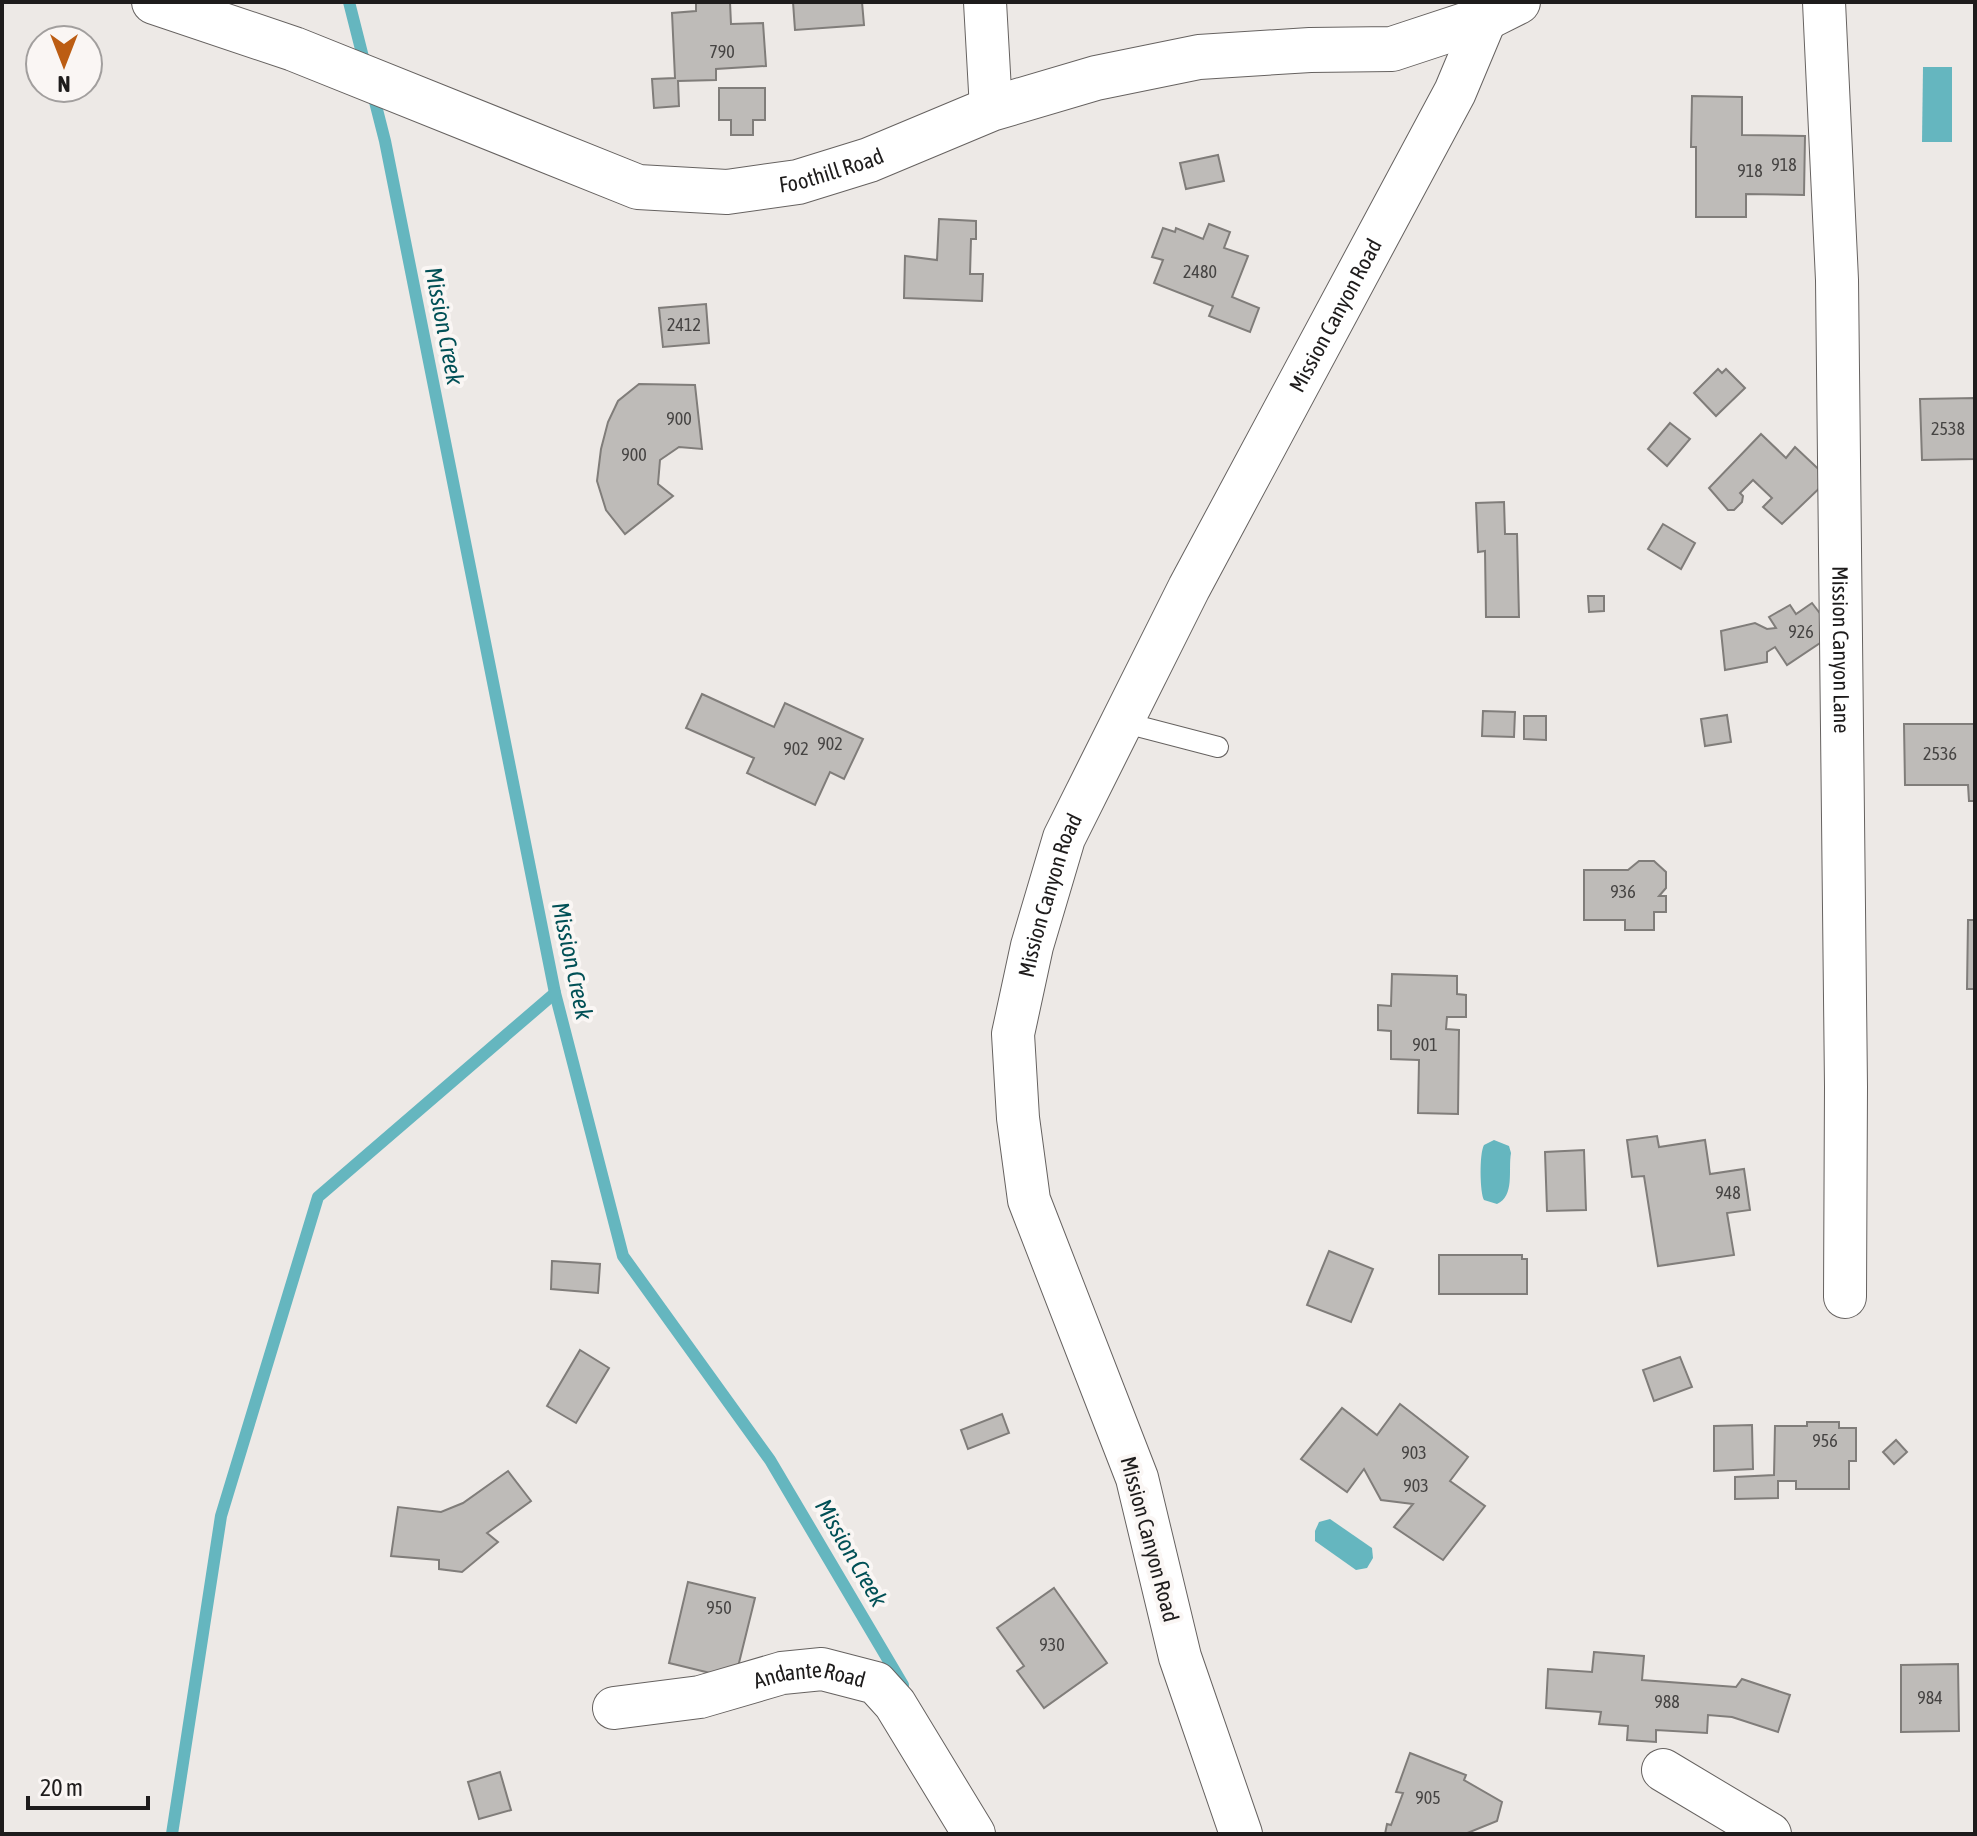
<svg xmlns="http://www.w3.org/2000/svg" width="1977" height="1836" font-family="'Asap Condensed',sans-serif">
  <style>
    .water { fill: #65b6bf }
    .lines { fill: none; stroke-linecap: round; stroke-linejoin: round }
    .stream { stroke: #65b6bf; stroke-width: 12 }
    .building { fill: #bebbb8; stroke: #807d7a; stroke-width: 2 }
    .service-casing { stroke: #666260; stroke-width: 22 }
    .minor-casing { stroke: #666260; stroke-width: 44 }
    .secondary-casing { stroke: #666260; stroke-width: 46 }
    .service { stroke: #fff; stroke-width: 20 }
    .minor { stroke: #fff; stroke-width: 42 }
    .secondary { stroke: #fff; stroke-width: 44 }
    .labels { text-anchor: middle; stroke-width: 8; stroke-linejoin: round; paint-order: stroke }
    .number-label { font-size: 18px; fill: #464443 }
    .street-label { font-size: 22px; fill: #1e1c1c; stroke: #faf6f4 }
    .water-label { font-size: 24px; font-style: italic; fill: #015056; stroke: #faf6f4 }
  </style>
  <rect width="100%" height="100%" fill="#ede9e6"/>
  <g class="water">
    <path d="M 1923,67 L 1952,67 L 1952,142 L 1922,142 Z"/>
    <path d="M 1494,1140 L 1509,1146 L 1511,1153 C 1508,1170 1515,1196 1497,1204 L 1484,1200 C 1480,1193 1479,1154 1484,1145 Z"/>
    <path d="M 1330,1519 L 1372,1548 L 1373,1558 L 1367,1568 L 1356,1570 L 1315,1541 L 1315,1531 L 1319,1522 Z"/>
  </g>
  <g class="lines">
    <g class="stream">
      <path d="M 349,2 L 366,69"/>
      <path d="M 372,90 L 385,141 L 555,993 L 623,1256 L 770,1460 L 903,1685"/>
      <path d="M 172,1834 L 221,1516 L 318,1197 L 555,993"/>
    </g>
  </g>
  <g class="building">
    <path d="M 696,2 L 730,2 L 731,24 L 763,23 L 766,66 L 716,69 L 716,80 L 678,81 L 679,106 L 654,108 L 652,79 L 675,78 L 672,13 L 696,11 Z"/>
    <path d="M 793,2 L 862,2 L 864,25 L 795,30 Z"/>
    <path d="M 719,88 L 765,88 L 765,120 L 753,120 L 753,135 L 731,135 L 731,120 L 719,120 Z"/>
    <path d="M 1692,96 L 1742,97 L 1742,135 L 1805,136 L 1804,195 L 1746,194 L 1746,217 L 1696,217 L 1696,147 L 1691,147 Z"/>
    <path d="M 1218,155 L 1224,181 L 1186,189 L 1180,163 Z"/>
    <path d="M 939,219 L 976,221 L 976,239 L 971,239 L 970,274 L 983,274 L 982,301 L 904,298 L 905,256 L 937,260 Z"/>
    <path d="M 1209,224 L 1230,232 L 1224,248 L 1248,256 L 1232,297 L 1259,308 L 1250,332 L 1209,316 L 1213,306 L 1154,283 L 1163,260 L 1152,257 L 1163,228 L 1175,232 L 1176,228 L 1203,239 Z"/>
    <path d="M 706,304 L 709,343 L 663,347 L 659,308 Z"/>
    <path d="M 1718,369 L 1722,373 L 1726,369 L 1745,388 L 1716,416 L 1694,393 Z"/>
    <path d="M 639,384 L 695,385 L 702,449 L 679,447 L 660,460 L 658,484 L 673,496 L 625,534 L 606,510 L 597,481 L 601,449 L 608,422 L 618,401 Z"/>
    <path d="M 1975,398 L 1975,459 L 1922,460 L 1920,399 Z"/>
    <path d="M 1670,423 L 1690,439 L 1667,466 L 1648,449 Z"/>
    <path d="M 1761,434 L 1786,458 L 1795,447 L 1829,479 L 1782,524 L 1763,507 L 1772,498 L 1753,480 L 1740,493 L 1743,496 L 1742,502 L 1734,510 L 1728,510 L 1709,488 Z"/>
    <path d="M 1504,502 L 1505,534 L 1517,534 L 1519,617 L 1486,617 L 1485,551 L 1478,552 L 1476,503 Z"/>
    <path d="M 1663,524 L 1695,543 L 1681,569 L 1648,549 Z"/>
    <path d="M 1588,596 L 1604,596 L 1604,611 L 1589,612 Z"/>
    <path d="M 1812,603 L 1835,633 L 1787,665 L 1775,647 L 1767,652 L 1767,662 L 1725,670 L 1721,631 L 1755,623 L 1767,629 L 1776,628 L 1769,617 L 1790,605 L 1796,614 Z"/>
    <path d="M 702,694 L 774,727 L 785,703 L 863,739 L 844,779 L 830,772 L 815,805 L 747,773 L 754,758 L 686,728 Z"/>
    <path d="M 1483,711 L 1515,712 L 1514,737 L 1482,736 Z"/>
    <path d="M 1727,715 L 1731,742 L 1705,746 L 1701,719 Z"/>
    <path d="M 1524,716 L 1546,716 L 1546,740 L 1524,739 Z"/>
    <path d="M 1904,724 L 1975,724 L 1975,801 L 1969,801 L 1968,785 L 1905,785 Z"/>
    <path d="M 1639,861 L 1654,861 L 1666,872 L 1666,888 L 1659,896 L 1666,896 L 1666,912 L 1654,912 L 1654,930 L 1625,930 L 1625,920 L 1584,920 L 1584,870 L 1628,870 Z"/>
    <path d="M 1968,920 L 1975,920 L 1975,989 L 1967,989 Z"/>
    <path d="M 1392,974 L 1457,976 L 1457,994 L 1466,995 L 1466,1017 L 1447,1017 L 1446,1029 L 1459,1030 L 1458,1114 L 1418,1113 L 1419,1060 L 1391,1059 L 1391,1031 L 1378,1030 L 1378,1005 L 1391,1006 Z"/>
    <path d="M 1657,1136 L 1659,1147 L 1705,1140 L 1710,1174 L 1744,1169 L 1750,1210 L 1727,1213 L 1734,1255 L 1658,1266 L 1644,1176 L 1632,1177 L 1627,1140 Z"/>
    <path d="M 1584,1150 L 1586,1210 L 1547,1211 L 1545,1152 Z"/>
    <path d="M 1329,1251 L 1373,1269 L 1351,1322 L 1307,1305 Z"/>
    <path d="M 1439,1255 L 1522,1255 L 1522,1259 L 1527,1259 L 1527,1294 L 1439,1294 Z"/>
    <path d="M 552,1261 L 600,1264 L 598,1293 L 551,1289 Z"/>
    <path d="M 580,1350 L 609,1368 L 576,1423 L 547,1406 Z"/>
    <path d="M 1680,1357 L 1692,1387 L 1654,1401 L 1643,1370 Z"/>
    <path d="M 1400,1404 L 1468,1457 L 1450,1481 L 1485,1506 L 1443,1560 L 1394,1527 L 1413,1504 L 1381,1500 L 1364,1469 L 1347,1492 L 1301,1459 L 1342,1408 L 1377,1435 Z"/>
    <path d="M 1002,1414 L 1009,1433 L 968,1449 L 961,1430 Z"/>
    <path d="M 1807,1422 L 1839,1422 L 1839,1428 L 1856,1428 L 1856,1461 L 1849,1461 L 1849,1489 L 1796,1489 L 1796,1481 L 1778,1481 L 1778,1498 L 1735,1499 L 1735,1477 L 1774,1475 L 1775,1426 L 1807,1426 Z"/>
    <path d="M 1752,1425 L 1753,1469 L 1714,1471 L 1714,1426 Z"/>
    <path d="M 1896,1440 L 1907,1452 L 1894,1464 L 1883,1452 Z"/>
    <path d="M 508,1471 L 531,1501 L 487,1533 L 498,1542 L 462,1572 L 439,1569 L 439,1560 L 391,1556 L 398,1507 L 441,1512 L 463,1503 Z"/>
    <path d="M 688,1582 L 755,1598 L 735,1679 L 669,1663 Z"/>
    <path d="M 1054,1588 L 1107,1663 L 1044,1708 L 1017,1671 L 1024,1666 L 997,1628 Z"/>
    <path d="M 1594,1652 L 1644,1656 L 1642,1680 L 1736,1687 L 1742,1679 L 1790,1695 L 1778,1732 L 1732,1717 L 1708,1715 L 1707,1733 L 1656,1730 L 1656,1742 L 1627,1740 L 1628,1726 L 1599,1724 L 1601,1712 L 1546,1708 L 1548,1669 L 1592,1672 Z"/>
    <path d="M 1958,1664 L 1959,1731 L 1901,1732 L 1901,1665 Z"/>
    <path d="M 1410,1753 L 1466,1775 L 1464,1780 L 1502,1802 L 1497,1821 L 1465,1834 L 1385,1834 L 1387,1824 L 1391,1825 L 1403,1793 L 1396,1792 Z"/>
    <path d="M 500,1772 L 511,1810 L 479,1819 L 468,1782 Z"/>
  </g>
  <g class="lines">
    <defs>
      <path id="service" d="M 1122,722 L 1218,747"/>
      <g id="minor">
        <path d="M 985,2 L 991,109"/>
        <path id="s1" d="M 1824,2 L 1837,280 L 1846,1087 L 1845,1297"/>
        <path id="s2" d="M 614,1708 L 700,1697 L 782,1673 L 822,1669 L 876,1683 L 895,1704 L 974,1834"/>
        <path d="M 1663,1770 L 1770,1834"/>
        <path id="s3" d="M 1241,1834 L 1180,1657 L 1137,1478 L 1029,1200 L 1018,1118 L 1013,1034 L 1032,946 L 1064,838 L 1189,588 L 1455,92 L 1486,18"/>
      </g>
      <g id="secondary">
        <path id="s4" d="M 154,2 L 294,49 L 638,187 L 727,192 L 798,182 L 869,160 L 991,109 L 1096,78 L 1199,57 L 1310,50 L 1392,49 L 1486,18 L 1518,2"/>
      </g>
    </defs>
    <use href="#service" class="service-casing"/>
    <use href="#minor" class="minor-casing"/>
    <use href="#secondary" class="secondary-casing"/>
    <use href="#service" class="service"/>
    <use href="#minor" class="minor"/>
    <use href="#secondary" class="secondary"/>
  </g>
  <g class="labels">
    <g class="number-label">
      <text x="722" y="58">790</text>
      <text x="1784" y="171">918</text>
      <text x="1750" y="177">918</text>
      <text x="1200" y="278">2480</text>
      <text x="684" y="331">2412</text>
      <text x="679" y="425">900</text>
      <text x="1948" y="435">2538</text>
      <text x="634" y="461">900</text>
      <text x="1801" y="638">926</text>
      <text x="830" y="750">902</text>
      <text x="796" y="755">902</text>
      <text x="1940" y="760">2536</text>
      <text x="1623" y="898">936</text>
      <text x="1425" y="1051">901</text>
      <text x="1728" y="1199">948</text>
      <text x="1825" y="1447">956</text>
      <text x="1414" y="1459">903</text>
      <text x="1416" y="1492">903</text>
      <text x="719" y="1614">950</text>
      <text x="1052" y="1651">930</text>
      <text x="1930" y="1704">984</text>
      <text x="1667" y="1708">988</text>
      <text x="1428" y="1804">905</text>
    </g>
    <g class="street-label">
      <text dy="8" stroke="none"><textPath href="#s4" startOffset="714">Foothill Road</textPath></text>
      <text dy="8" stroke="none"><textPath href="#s3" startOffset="1628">Mission Canyon Road</textPath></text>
      <text dy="8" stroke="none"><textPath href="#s1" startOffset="648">Mission Canyon Lane</textPath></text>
      <text dy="8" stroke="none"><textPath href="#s3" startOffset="980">Mission Canyon Road</textPath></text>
      <text transform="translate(1150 1539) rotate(75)" y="8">Mission Canyon Road</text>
      <text dy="8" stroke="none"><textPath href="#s2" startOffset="200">Andante Road</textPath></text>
    </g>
    <g class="water-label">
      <text transform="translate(444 326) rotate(79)" y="8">Mission Creek</text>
      <text transform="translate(572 961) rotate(78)" y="8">Mission Creek</text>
      <text transform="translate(851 1553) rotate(60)" y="8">Mission Creek</text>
    </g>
  </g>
  <rect width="1977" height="1836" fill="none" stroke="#1e1c1c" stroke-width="8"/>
  <g transform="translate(64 64) rotate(180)"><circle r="38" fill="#faf6f4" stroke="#a29f9e" stroke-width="2"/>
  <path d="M0-6L14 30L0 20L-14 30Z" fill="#bc5d13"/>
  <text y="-12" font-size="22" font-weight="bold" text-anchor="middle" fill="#1e1c1c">N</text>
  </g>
  <path d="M28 1796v12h120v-12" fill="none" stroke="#1e1c1c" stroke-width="4"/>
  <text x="40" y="1796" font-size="24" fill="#1e1c1c" stroke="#faf6f4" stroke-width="6" paint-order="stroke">20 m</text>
</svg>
